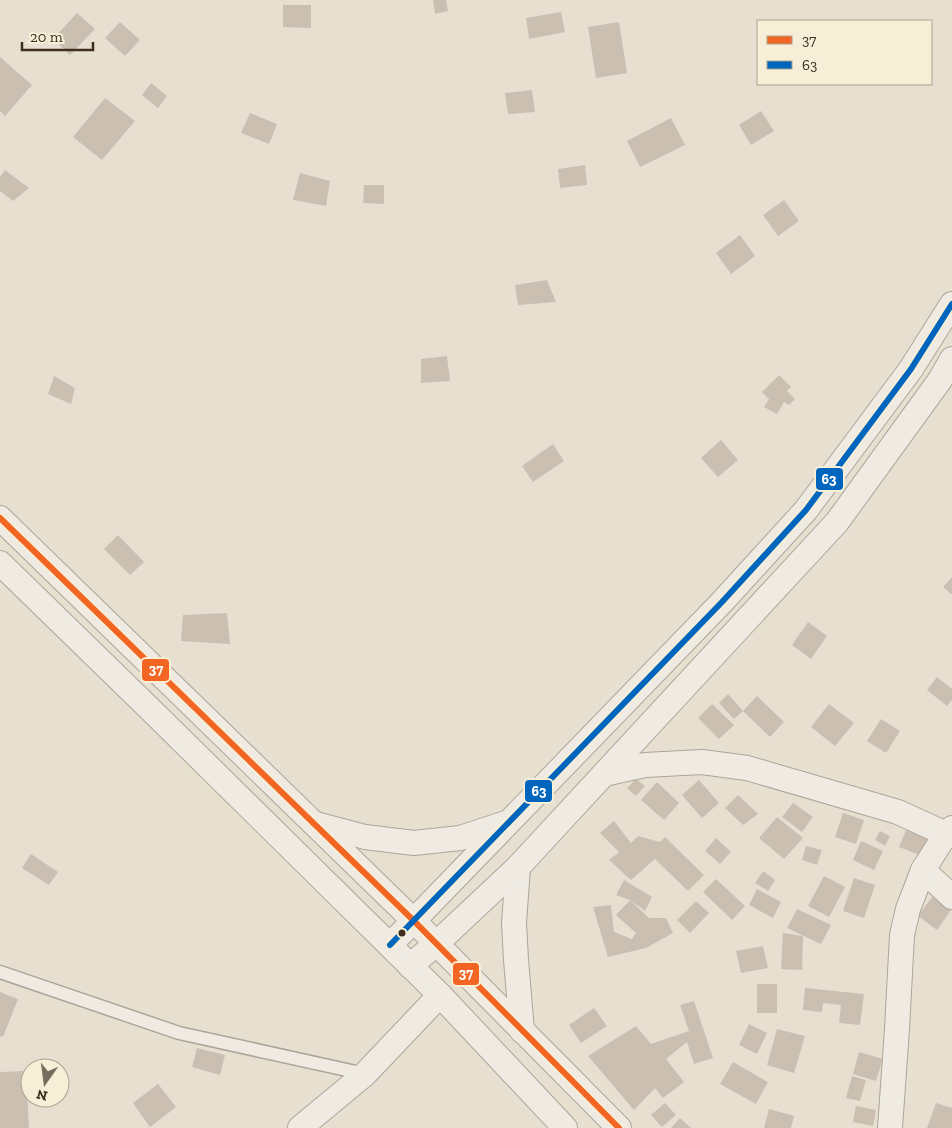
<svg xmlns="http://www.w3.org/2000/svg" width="952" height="1128" font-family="'Zilla Slab',serif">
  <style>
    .building { fill: #cbbfb2 }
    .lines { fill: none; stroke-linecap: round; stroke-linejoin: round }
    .lane-casing { stroke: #ada599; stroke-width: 15 }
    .street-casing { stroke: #ada599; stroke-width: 26 }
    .lane { stroke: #efebe3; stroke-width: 12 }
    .street { stroke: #efebe3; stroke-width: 24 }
    .bus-1-casing { stroke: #f7eed8; stroke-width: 10 }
    .bus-2-casing { stroke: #f7eed8; stroke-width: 10 }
    .bus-1 { stroke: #f26522; stroke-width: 6 }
    .bus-2 { stroke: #0065bd; stroke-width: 6 }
    .bus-dot { fill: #3d2e20; stroke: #f7eed8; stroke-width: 2 }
    .line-badge { stroke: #f7eed8; stroke-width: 2 }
    .badge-label { font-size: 14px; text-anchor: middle; font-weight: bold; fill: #fff }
  </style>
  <rect width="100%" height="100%" fill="#e7e0d1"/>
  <g class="building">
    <path d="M 433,0 L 446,0 L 448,11 L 435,14 Z"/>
    <path d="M 283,5 L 311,5 L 311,28 L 283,27 Z"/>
    <path d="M 561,12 L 565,32 L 529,39 L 526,18 Z"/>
    <path d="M 77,13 L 95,29 L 70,55 L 53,39 Z"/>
    <path d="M 120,22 L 140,40 L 125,56 L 105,38 Z"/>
    <path d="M 619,22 L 627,73 L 596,78 L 588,27 Z"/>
    <path d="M 0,57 L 32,85 L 5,116 L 0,111 Z"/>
    <path d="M 151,83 L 167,96 L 158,108 L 142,95 Z"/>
    <path d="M 532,90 L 535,112 L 508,114 L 505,93 Z"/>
    <path d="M 105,98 L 135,121 L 102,160 L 73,137 Z"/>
    <path d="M 761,111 L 774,131 L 751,145 L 739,125 Z"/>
    <path d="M 250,113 L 277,124 L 269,144 L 241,133 Z"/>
    <path d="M 671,118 L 685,145 L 640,167 L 627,141 Z"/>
    <path d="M 585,165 L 587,185 L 560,188 L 558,169 Z"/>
    <path d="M 5,170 L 29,188 L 13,201 L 0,191 L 0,177 Z"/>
    <path d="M 300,173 L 330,181 L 326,206 L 293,200 Z"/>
    <path d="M 364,185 L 384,185 L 384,204 L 363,203 Z"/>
    <path d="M 784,200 L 799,221 L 778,236 L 763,215 Z"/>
    <path d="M 740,235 L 755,256 L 731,274 L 716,253 Z"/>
    <path d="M 547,280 L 556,302 L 518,305 L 515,285 Z"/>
    <path d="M 447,356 L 450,381 L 421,383 L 421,359 Z"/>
    <path d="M 779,375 L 791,387 L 787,391 L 795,399 L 789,405 L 784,402 L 777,414 L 764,407 L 769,399 L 762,392 Z"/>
    <path d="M 54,376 L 75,388 L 71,404 L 48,394 Z"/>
    <path d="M 721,440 L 738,460 L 718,477 L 701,458 Z"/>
    <path d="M 553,444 L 564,461 L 533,482 L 522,466 Z"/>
    <path d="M 118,535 L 144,562 L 130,575 L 104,549 Z"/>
    <path d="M 952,577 L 952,595 L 943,587 Z"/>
    <path d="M 227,613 L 230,644 L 181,641 L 183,615 Z"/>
    <path d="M 808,622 L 827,636 L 811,659 L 792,645 Z"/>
    <path d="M 937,677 L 952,689 L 952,700 L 947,706 L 927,690 Z"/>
    <path d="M 728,694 L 743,711 L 734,719 L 719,703 Z"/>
    <path d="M 757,696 L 784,722 L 770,737 L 743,711 Z"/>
    <path d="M 712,704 L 734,725 L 719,739 L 698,718 Z"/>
    <path d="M 829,704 L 854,723 L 835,746 L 811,727 Z"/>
    <path d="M 881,719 L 900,731 L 886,753 L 867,741 Z"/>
    <path d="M 636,779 L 645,786 L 636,796 L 627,788 Z"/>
    <path d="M 699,780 L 719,803 L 702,818 L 682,795 Z"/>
    <path d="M 657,782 L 679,803 L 664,820 L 641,800 Z"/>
    <path d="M 738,795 L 758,814 L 743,825 L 725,808 Z"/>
    <path d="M 793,803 L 813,817 L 802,832 L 782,817 Z"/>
    <path d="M 843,813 L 864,820 L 856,844 L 835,837 Z"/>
    <path d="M 777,817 L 803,838 L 784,859 L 759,838 Z"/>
    <path d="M 614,821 L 631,843 L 638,836 L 660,842 L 665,837 L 704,875 L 688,891 L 655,859 L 631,880 L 609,860 L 619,852 L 600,833 Z"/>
    <path d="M 906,830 L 929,838 L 922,856 L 899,847 Z"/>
    <path d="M 880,831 L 890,836 L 885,846 L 875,840 Z"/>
    <path d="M 716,838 L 731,852 L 720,864 L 705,851 Z"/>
    <path d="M 861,841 L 883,851 L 874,870 L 853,860 Z"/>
    <path d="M 806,846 L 822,850 L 817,865 L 802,860 Z"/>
    <path d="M 31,854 L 58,872 L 49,885 L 22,868 Z"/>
    <path d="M 763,871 L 775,880 L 768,891 L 755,883 Z"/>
    <path d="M 824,876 L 845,887 L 829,917 L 808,906 Z"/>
    <path d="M 854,878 L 875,885 L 864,918 L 843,911 Z"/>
    <path d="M 716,879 L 745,906 L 732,920 L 703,892 Z"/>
    <path d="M 624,880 L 652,897 L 645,911 L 630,900 L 616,895 Z"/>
    <path d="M 757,889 L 781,902 L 773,918 L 749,905 Z"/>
    <path d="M 932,897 L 951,910 L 937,930 L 918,916 Z"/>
    <path d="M 630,900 L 649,918 L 666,918 L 673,933 L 646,948 L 608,957 L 593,907 L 611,905 L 614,932 L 632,939 L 636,933 L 616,915 Z"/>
    <path d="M 696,901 L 709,913 L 690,933 L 677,920 Z"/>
    <path d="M 797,909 L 831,925 L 821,944 L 787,928 Z"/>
    <path d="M 783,933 L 803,936 L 802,970 L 781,969 Z"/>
    <path d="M 763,946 L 768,968 L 741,973 L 736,951 Z"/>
    <rect x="757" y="984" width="20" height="29"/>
    <path d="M 805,988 L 864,994 L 860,1025 L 839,1023 L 841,1005 L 823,1003 L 822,1012 L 803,1010 Z"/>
    <path d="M 0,992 L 18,999 L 3,1037 L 0,1036 Z"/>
    <path d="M 694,1001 L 713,1058 L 694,1064 L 687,1042 L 666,1059 L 684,1082 L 663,1098 L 655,1088 L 634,1110 L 588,1056 L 636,1026 L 651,1044 L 689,1031 L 680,1005 Z"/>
    <path d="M 594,1008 L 607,1026 L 581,1043 L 569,1025 Z"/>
    <path d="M 749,1024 L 767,1033 L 757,1054 L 739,1045 Z"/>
    <path d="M 777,1029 L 805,1036 L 794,1073 L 767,1065 Z"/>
    <path d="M 197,1048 L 225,1055 L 220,1075 L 192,1067 Z"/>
    <path d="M 859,1052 L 883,1059 L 876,1081 L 853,1074 Z"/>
    <path d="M 733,1062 L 768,1082 L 756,1104 L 720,1084 Z"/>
    <path d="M 26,1071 L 29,1128 L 0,1128 L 0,1072 Z"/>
    <path d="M 852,1076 L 866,1080 L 860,1101 L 846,1098 Z"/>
    <path d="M 158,1084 L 176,1107 L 150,1127 L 133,1103 Z"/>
    <path d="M 665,1103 L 676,1115 L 662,1127 L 651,1115 Z"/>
    <path d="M 936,1103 L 952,1108 L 952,1128 L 927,1128 Z"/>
    <path d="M 856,1106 L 876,1110 L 873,1126 L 853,1122 Z"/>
    <path d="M 769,1109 L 794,1116 L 791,1128 L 764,1128 Z"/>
    <path d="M 680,1118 L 691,1128 L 671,1128 Z"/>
  </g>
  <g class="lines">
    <defs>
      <path id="lane" d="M 0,972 L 179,1033 L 365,1074"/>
      <g id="street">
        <path d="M 0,518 L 414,921 L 619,1128"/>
        <path d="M 0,563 L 153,712 L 440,995 L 565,1128"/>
        <path d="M 604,774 L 645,765 L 702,762 L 747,768 L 898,812 L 946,834"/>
        <path d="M 316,824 L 365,837 L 414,843 L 460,838 L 506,823"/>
        <path d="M 518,867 L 514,923 L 516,960 L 522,1031"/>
        <path d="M 923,870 L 952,897"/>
        <path d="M 390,945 L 722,602 L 806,510 L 911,369 L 952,304"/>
        <path d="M 410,966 L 437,943 L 518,867 L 837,522 L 940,380 L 952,359"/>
        <path d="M 300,1128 L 365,1074 L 440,995"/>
        <path d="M 890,1128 L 897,1029 L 902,935 L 908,909 L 923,870 L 946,834 L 952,828"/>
      </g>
    </defs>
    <use href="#lane" class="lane-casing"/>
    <use href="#street" class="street-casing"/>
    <use href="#lane" class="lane"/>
    <use href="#street" class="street"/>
    <defs>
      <path id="bus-1" d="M 0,518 L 414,921 L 619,1128"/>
      <path id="bus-2" d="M 390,945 L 722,602 L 806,510 L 911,369 L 952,304"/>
    </defs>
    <use href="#bus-1" class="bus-1-casing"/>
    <use href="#bus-2" class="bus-2-casing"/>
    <use href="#bus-1" class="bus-1"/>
    <use href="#bus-2" class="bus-2"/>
  </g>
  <circle class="bus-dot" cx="402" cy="933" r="4.5"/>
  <g class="line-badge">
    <rect x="815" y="467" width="29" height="24" rx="5" fill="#0065bd"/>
    <rect x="141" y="658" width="29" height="24" rx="5" fill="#f26522"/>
    <rect x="524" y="779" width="29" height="24" rx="5" fill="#0065bd"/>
    <rect x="452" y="962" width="28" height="24" rx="5" fill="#f26522"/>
  </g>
  <g class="badge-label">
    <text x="829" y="484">63</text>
    <text x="156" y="674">37</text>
    <text x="539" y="796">63</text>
    <text x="466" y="978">37</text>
  </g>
  <rect x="757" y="20" width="175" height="65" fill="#f7eed8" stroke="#ada18e"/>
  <rect x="767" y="36" width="25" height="8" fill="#f26522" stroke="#ada18e"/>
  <text x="802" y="45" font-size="15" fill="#3d2e20">37</text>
  <rect x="767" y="61" width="25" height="8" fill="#0065bd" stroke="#ada18e"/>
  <text x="802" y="70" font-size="15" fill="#3d2e20">63</text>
  <g transform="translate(45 1083) rotate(194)"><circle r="24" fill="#f7eed8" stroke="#ada18e"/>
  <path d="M0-4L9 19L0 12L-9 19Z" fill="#786c5e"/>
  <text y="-8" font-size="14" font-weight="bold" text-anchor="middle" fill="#3d2e20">N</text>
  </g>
  <path d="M22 42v8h71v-8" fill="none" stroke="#3d2e20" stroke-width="2.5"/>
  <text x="30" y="42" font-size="15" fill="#3d2e20" stroke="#f7eed8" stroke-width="4" paint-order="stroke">20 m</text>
</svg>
